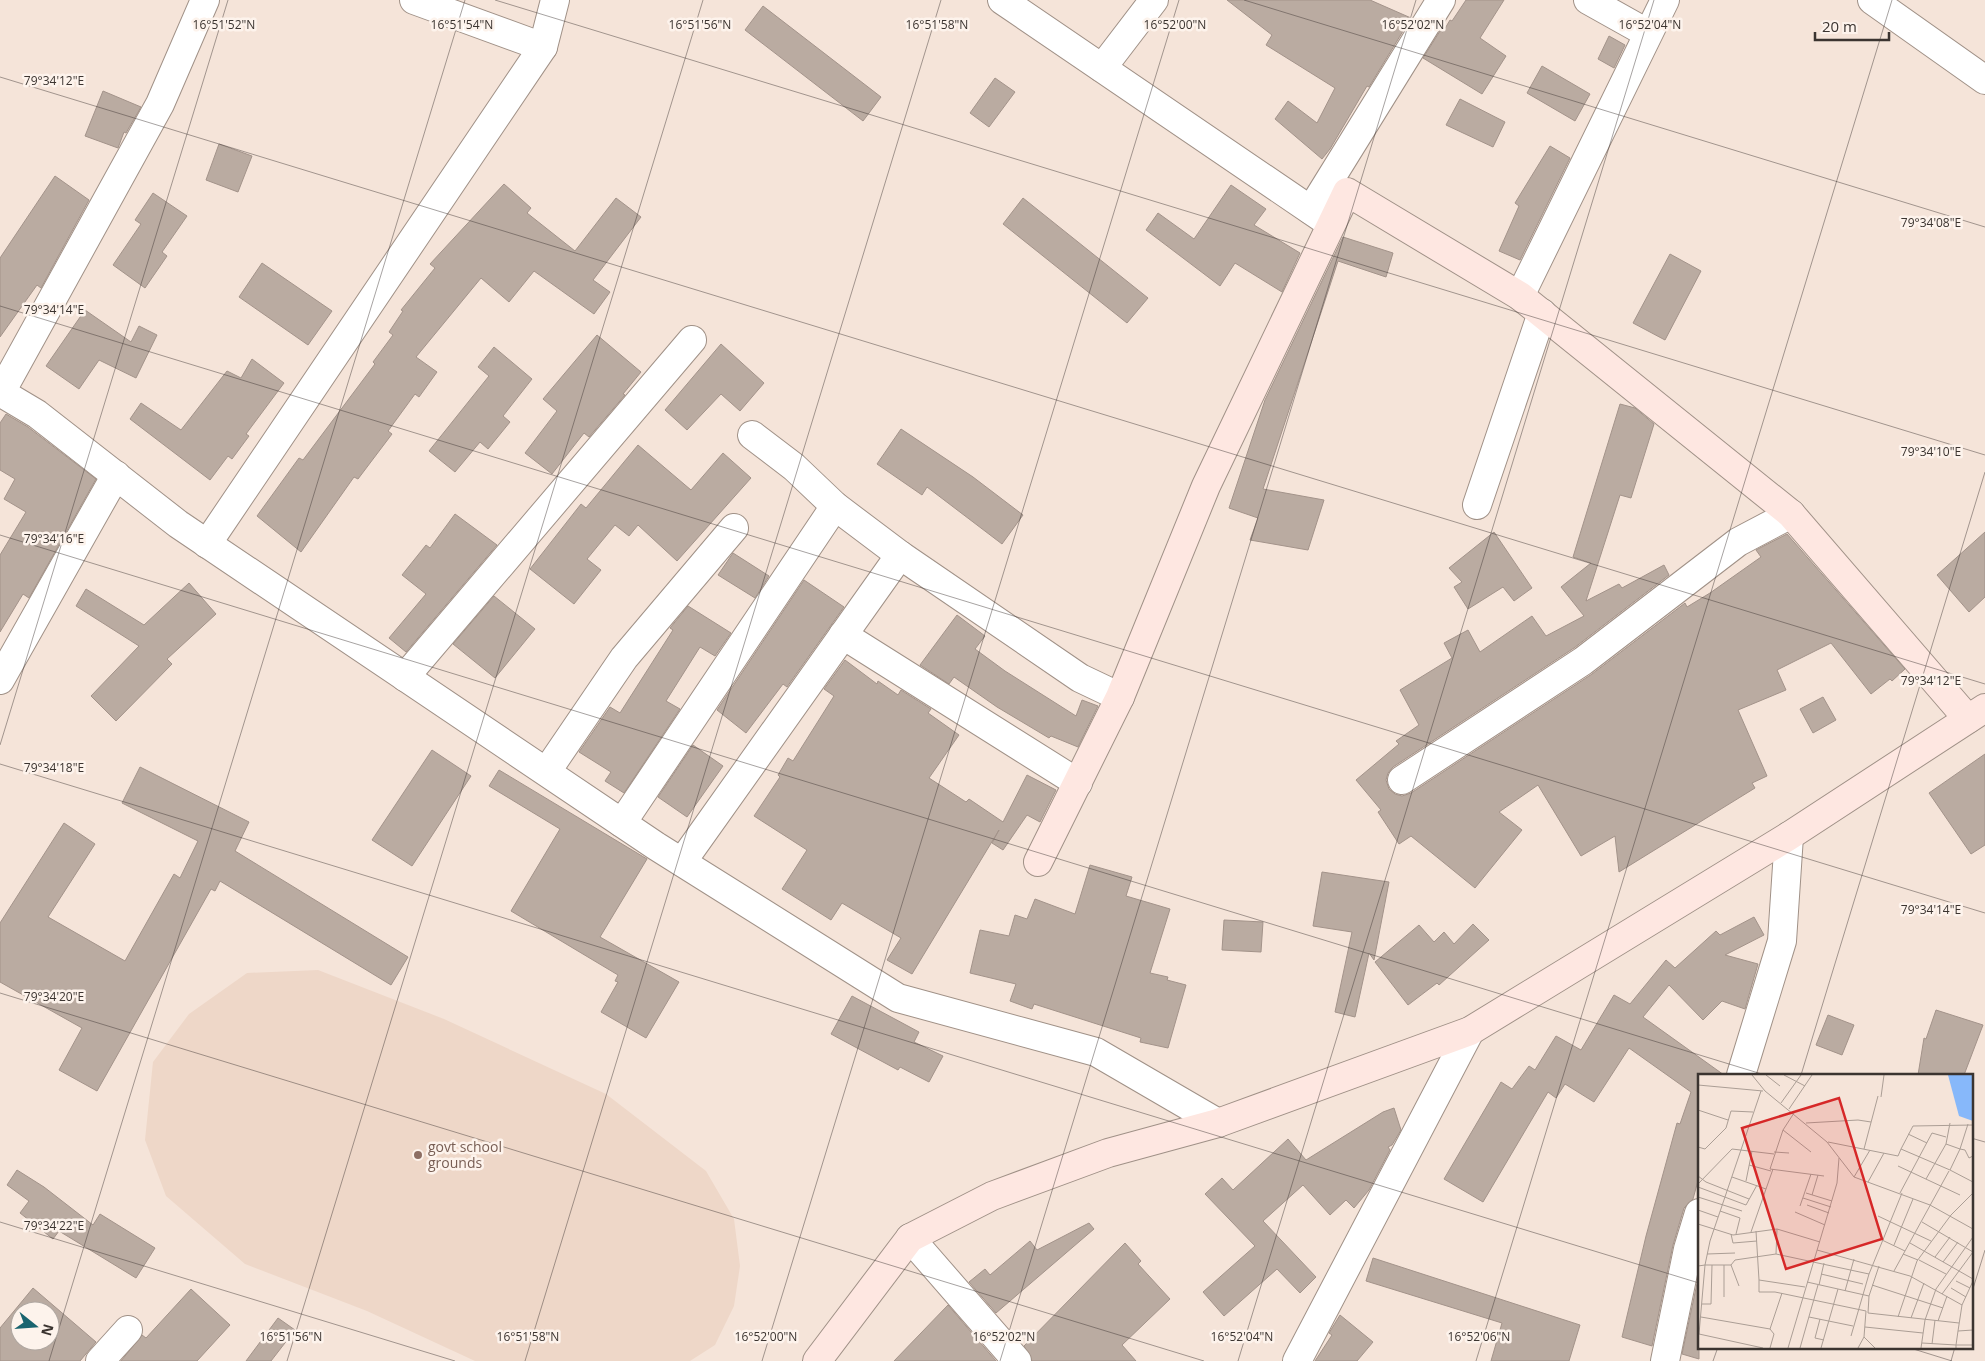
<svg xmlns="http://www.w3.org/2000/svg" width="1985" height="1361" font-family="'Open Sans',sans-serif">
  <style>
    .built { fill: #eed7c8 }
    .building { fill: #baaba1; stroke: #a3938a; fill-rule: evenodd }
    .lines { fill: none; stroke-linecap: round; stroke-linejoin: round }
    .street-casing { stroke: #a09187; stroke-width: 30 }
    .secondary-casing { stroke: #a09187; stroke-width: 30 }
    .street { stroke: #fff; stroke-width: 28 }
    .secondary { stroke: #fee7e1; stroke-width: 28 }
    .ticks { fill: none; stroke: #3b3430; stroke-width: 1; stroke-opacity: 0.45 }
    .education-dot { fill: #8d6e63; stroke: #fdf3ec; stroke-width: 2 }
    .labels { text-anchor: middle; stroke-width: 5; stroke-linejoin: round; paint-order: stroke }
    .education-label { font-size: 14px; fill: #785e54; stroke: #fdf3ec; text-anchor: start }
    .inset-road { fill: none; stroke: #ab9e95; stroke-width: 1 }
    .view { fill: #d62828; fill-opacity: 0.15; stroke: #d62828; stroke-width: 2.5 }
    .inset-edge { fill: none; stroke: #3b3430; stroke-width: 2.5 }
    .ticks-label { font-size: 12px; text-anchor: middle; fill: #3b3430; stroke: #fdf3ec; stroke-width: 5; stroke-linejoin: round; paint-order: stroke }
  </style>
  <rect width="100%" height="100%" fill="#f5e4d9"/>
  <path class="built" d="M 318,970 L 444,1019 L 606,1094 L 706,1171 L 734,1219 L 740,1266 L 734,1306 L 715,1345 L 690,1361 L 475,1361 L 367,1311 L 245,1264 L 166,1196 L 145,1140 L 153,1062 L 189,1014 L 247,973 Z"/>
  <g class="building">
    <path d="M 1227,0 L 1370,0 L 1411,18 L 1369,87 L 1367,86 L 1330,149 L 1322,159 L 1275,119 L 1288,101 L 1317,123 L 1335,88 L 1266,45 L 1272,35 Z"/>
    <path d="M 1466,0 L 1504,0 L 1480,38 L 1506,56 L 1482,94 L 1423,58 L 1440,31 L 1443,32 L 1450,20 L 1452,21 Z"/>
    <path d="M 763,6 L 881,97 L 863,121 L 745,30 Z"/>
    <path d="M 1609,36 L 1625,45 L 1614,68 L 1598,59 Z"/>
    <path d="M 1542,66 L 1590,94 L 1575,121 L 1527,93 Z"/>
    <path d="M 995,78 L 1015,92 L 989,127 L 970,113 Z"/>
    <path d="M 103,91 L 141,107 L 126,133 L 124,132 L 118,148 L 85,136 Z"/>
    <path d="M 1460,99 L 1505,122 L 1493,147 L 1446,125 Z"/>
    <path d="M 219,144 L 252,156 L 238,192 L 206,180 Z"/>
    <path d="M 1550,146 L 1570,158 L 1520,260 L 1499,251 L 1519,206 L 1515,203 Z"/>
    <path d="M 55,176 L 89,200 L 41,288 L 37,285 L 0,337 L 0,258 Z"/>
    <path d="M 504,184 L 531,208 L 527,213 L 575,251 L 616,198 L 641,217 L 593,280 L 610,292 L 594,314 L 534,271 L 509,302 L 481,278 L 416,357 L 437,372 L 419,397 L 415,394 L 388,431 L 392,434 L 358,479 L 354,477 L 301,552 L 257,516 L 299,458 L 303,460 L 375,364 L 373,362 L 393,335 L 389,332 L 403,311 L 401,310 L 435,268 L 430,264 Z"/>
    <path d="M 1231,185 L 1266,209 L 1254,225 L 1300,253 L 1282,292 L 1235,263 L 1220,286 L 1146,230 L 1158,213 L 1194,239 Z"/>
    <path d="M 153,193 L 187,216 L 162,252 L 167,256 L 145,288 L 113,265 L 141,224 L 135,220 Z"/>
    <path d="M 1023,198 L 1148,298 L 1127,323 L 1003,224 Z"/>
    <path d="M 1343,237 L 1393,253 L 1386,277 L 1338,261 L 1263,489 L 1324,500 L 1308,550 L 1250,540 L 1258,518 L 1229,508 L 1265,400 Z"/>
    <path d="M 1670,254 L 1701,271 L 1665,340 L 1633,323 Z"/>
    <path d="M 262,263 L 332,311 L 308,345 L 239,297 Z"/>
    <path d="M 85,310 L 131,342 L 139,326 L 157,335 L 136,378 L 99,360 L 79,389 L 46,366 Z"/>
    <path d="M 597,335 L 641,372 L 623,394 L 625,395 L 589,437 L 584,433 L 552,474 L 525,453 L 557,411 L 543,399 Z"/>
    <path d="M 721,344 L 764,383 L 740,411 L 721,394 L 687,430 L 665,410 Z"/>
    <path d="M 494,347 L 532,379 L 503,416 L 510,422 L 488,449 L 480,442 L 455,472 L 429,451 L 489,376 L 478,367 Z"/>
    <path d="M 252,359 L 284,383 L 246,434 L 249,436 L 232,459 L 228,456 L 210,480 L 130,419 L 141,403 L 181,430 L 227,371 L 241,378 Z"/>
    <path d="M 1620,404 L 1635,408 L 1654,424 L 1631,498 L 1620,495 L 1586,601 L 1619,584 L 1622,588 L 1664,565 L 1669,575 L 1574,648 L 1393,767 L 1388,773 L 1386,780 L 1389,789 L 1395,794 L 1402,796 L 1411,793 L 1592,674 L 1685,603 L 1687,607 L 1710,593 L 1761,557 L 1756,550 L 1787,534 L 1905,669 L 1892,681 L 1890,679 L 1871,694 L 1831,643 L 1777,670 L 1786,690 L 1738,710 L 1767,776 L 1752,783 L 1755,788 L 1619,872 L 1615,836 L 1581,856 L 1538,785 L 1499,812 L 1522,830 L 1475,888 L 1411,836 L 1399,844 L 1378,812 L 1381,810 L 1356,780 L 1399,744 L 1396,741 L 1419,725 L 1400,690 L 1452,658 L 1444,643 L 1468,630 L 1480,652 L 1532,616 L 1546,636 L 1584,616 L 1561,587 L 1591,563 L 1573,557 Z"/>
    <path d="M 6,414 L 28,427 L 96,479 L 29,598 L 23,594 L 0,632 L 0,555 L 26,512 L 4,499 L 15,479 L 0,470 L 0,423 Z"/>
    <path d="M 901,429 L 973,477 L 1023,515 L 1002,544 L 927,487 L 922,495 L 877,464 Z"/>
    <path d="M 638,445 L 691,490 L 723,453 L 751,478 L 677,561 L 638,525 L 629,536 L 615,525 L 587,559 L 601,570 L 574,604 L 530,569 L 581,504 L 586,508 Z"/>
    <path d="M 455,514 L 497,545 L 406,652 L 389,638 L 426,594 L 402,575 L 426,545 L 430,548 Z"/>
    <path d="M 1494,532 L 1532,588 L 1514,601 L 1503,587 L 1468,609 L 1454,587 L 1462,582 L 1449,568 Z"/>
    <path d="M 1985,532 L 1985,597 L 1969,612 L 1937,575 Z"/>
    <path d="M 733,553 L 769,576 L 755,598 L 718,575 Z"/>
    <path d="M 804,580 L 844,607 L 787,687 L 783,684 L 746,733 L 717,710 Z"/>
    <path d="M 189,583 L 216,614 L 167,659 L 172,664 L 116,721 L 91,696 L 139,646 L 76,606 L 86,589 L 144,625 Z"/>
    <path d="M 494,596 L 535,629 L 495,678 L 453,644 Z"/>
    <path d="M 688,606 L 731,633 L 715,656 L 700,647 L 666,701 L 680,709 L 624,793 L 605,781 L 611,772 L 579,752 L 610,707 L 620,713 L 673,630 L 670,628 Z"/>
    <path d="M 957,615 L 985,636 L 975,649 L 1005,671 L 1076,716 L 1082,700 L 1098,706 L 1078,747 L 1051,736 L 1049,738 L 997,707 L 954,677 L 949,684 L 920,665 Z"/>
    <path d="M 845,660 L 877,684 L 878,681 L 898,695 L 901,690 L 931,709 L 928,713 L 959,735 L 929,778 L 966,802 L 969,799 L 1003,822 L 1027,775 L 1056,790 L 1040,822 L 1027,815 L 1003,850 L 992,843 L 999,830 L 912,974 L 887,960 L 901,938 L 842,903 L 831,920 L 782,889 L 807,850 L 754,816 L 780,777 L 778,775 L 788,758 L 793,761 L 834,696 L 824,689 Z"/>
    <path d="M 1823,697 L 1836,720 L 1813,733 L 1800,709 Z"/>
    <path d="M 693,745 L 723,766 L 687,817 L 658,797 Z"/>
    <path d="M 432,750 L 471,776 L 412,866 L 372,840 Z"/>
    <path d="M 1985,754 L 1985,845 L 1971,854 L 1929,793 Z"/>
    <path d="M 140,767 L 249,822 L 235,851 L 408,957 L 391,985 L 220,881 L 215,891 L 211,889 L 97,1091 L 59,1070 L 82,1028 L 0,982 L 0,923 L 64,823 L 95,844 L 48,917 L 125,961 L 174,874 L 180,878 L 198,841 L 122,803 Z"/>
    <path d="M 499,770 L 647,859 L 600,937 L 679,982 L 646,1038 L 601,1012 L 618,982 L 615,981 L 618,975 L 511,911 L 560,829 L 489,786 Z"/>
    <path d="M 1090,865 L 1132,877 L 1126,896 L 1170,909 L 1150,973 L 1168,977 L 1167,980 L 1186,985 L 1168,1048 L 1140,1042 L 1141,1038 L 1034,1004 L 1032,1009 L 1010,1001 L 1016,984 L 970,973 L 980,930 L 1009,936 L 1015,915 L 1027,919 L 1035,899 L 1075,914 Z"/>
    <path d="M 1322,872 L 1389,882 L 1374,960 L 1369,953 L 1355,1017 L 1335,1012 L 1352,932 L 1313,926 Z"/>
    <path d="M 1754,917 L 1764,935 L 1725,955 L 1758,964 L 1745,1009 L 1722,1001 L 1703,1020 L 1669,985 L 1643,1017 L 1724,1075 L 1699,1075 L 1699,1177 L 1693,1199 L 1684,1208 L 1673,1245 L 1652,1346 L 1622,1337 L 1646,1236 L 1677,1123 L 1680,1124 L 1691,1092 L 1629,1048 L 1594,1102 L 1565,1084 L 1556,1098 L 1548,1092 L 1483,1202 L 1444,1179 L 1501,1082 L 1512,1089 L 1529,1066 L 1535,1070 L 1556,1036 L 1581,1050 L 1614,995 L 1630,1004 L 1666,960 L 1675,968 L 1716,931 L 1720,935 Z"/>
    <path d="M 1224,920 L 1263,922 L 1261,952 L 1222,950 Z"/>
    <path d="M 1473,924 L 1489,940 L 1439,985 L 1437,983 L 1408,1005 L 1375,962 L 1419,925 L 1434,942 L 1444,932 L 1454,944 Z"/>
    <path d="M 852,996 L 919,1032 L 914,1042 L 943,1056 L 929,1082 L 900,1067 L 898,1070 L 831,1034 Z"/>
    <path d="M 1936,1010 L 1983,1025 L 1964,1075 L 1918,1075 L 1924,1038 L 1926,1039 Z"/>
    <path d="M 1828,1015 L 1854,1025 L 1842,1055 L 1816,1045 Z"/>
    <path d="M 1394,1108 L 1401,1130 L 1392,1145 L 1388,1147 L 1390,1150 L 1369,1190 L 1354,1208 L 1346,1200 L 1330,1215 L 1303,1185 L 1263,1221 L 1316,1277 L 1300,1293 L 1277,1269 L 1224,1316 L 1203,1292 L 1255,1246 L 1205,1194 L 1222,1178 L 1233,1190 L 1288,1139 L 1306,1160 L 1383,1112 Z"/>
    <path d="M 17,1170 L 44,1187 L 93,1225 L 100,1214 L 155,1248 L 136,1278 L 59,1231 L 53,1239 L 20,1213 L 29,1201 L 7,1185 Z"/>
    <path d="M 1089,1223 L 1094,1229 L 996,1313 L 969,1282 L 985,1269 L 990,1275 L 1030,1241 L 1037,1250 Z"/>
    <path d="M 1125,1243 L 1141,1261 L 1138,1264 L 1170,1299 L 1122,1345 L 1136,1361 L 1032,1361 L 1024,1346 Z"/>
    <path d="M 1373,1258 L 1580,1325 L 1569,1361 L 1491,1361 L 1502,1323 L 1366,1281 Z"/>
    <path d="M 1699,1274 L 1699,1359 L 1682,1354 Z"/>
    <path d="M 33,1288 L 96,1342 L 80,1361 L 0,1361 L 0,1328 ZM 20,1311 L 50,1311 L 50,1341 L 20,1341 Z"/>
    <path d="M 191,1289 L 230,1325 L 197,1361 L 121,1361 L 142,1335 L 146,1338 Z"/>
    <path d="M 948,1305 L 996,1361 L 894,1361 Z"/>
    <path d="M 1340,1315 L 1373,1342 L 1357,1361 L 1315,1361 L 1332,1335 L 1329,1333 Z"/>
    <path d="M 278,1318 L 295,1330 L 271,1361 L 246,1361 Z"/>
  </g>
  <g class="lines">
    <defs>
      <g id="street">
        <path d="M 414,0 L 543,47"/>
        <path d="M 1002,0 L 1331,224"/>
        <path d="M 1588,0 L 1647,33"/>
        <path d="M 1872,0 L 1985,80"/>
        <path d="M 1102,68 L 1154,0"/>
        <path d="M 1311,210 L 1441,0"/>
        <path d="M 1520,296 L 1665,0"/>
        <path d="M 0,392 L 37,414 L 178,524 L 656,846 L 898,998 L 1096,1052 L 1218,1123"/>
        <path d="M 0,394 L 160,104 L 205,0"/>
        <path d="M 752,435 L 794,467 L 835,506 L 900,555 L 1080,678 L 1120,697"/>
        <path d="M 1477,505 L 1542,313"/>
        <path d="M 207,544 L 543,47 L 555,0"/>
        <path d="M 843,635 L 1078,783"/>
        <path d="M 405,677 L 692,340"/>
        <path d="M 0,680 L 116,475"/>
        <path d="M 547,771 L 624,658 L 734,528"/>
        <path d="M 1402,780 L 1583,661 L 1738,542 L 1791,514"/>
        <path d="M 622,823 L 835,506"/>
        <path d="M 682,862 L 900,555"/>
        <path d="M 1741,1075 L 1782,941 L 1789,836"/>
        <path d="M 910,1238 L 1017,1361"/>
        <path d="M 100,1361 L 128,1330"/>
        <path d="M 1297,1361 L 1470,1031"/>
        <path d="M 1665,1361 L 1688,1249 L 1699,1213"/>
      </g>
      <g id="secondary">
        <path d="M 1038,862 L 1120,697 L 1206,486 L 1347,192 L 1520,296 L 1791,514 L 1968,719"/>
        <path d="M 817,1361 L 910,1238 L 992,1196 L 1108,1153 L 1218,1123 L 1470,1031 L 1789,836 L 1985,708"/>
      </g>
    </defs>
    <use href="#street" class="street-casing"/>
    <use href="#secondary" class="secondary-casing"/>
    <use href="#street" class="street"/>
    <use href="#secondary" class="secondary"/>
  </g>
  <path class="ticks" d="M 495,0 L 1985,455M 1244,0 L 1985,227M 0,77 L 1985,684M 0,306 L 1985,913M 0,535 L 1765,1075M 0,745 L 228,0M 0,764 L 1699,1283M 0,993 L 1204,1361M 1801,1075 L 1985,472M 1971,1138 L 1985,1142M 0,1222 L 455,1361M 1971,1295 L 1985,1250M 1907,1347 L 1952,1361M 49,1361 L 465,0M 287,1361 L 703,0M 525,1361 L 941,0M 762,1361 L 1179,0M 1000,1361 L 1416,0M 1238,1361 L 1654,0M 1476,1361 L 1892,0M 1713,1361 L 1718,1347M 1951,1361 L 1955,1347"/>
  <circle class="education-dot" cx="418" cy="1155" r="5"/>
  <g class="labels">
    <g class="education-label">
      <text x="428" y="1152">govt school<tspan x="428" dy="16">grounds</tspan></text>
    </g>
  </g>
  <g transform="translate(1698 1074)">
    <rect width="275" height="275" fill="#f5e4d9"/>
    <path d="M 250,1 L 275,1 L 275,47 L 261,42 Z" fill="#87b8fa"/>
    <path class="inset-road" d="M 54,1 L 67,17 L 129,68 L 156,103 L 232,131 L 275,155M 68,1 L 82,12M 86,1 L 107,12M 0,11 L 65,17M 183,23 L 186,1M 83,29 L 103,1M 91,35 L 114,1M 0,36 L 30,46M 96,39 L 85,56 L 72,95 L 126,102M 108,49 L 160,46 L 173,48M 85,56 L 113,78M 210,60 L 229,69M 130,68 L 200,82 L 203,75 L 252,96 L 262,75 L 267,76 L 271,84 L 275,82M 248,70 L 262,75 L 270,50M 0,73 L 7,75 L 28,54 L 33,37 L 55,38M 166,75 L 180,22M 203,75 L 215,52 L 275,51M 76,78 L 91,79M 51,91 L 73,97M 200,92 L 262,121M 252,96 L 275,108M 0,102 L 8,108 L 51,125M 34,103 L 68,115M 156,103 L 172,76M 228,105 L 248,70 L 252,49M 48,107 L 54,77M 170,108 L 186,79M 0,110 L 34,75 L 76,80M 0,113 L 48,131 L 59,111M 108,119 L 134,127M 202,119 L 234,59 L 248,63M 114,121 L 120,101M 0,123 L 44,137M 105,124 L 133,133M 109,131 L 131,139M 102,132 L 113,100M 0,136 L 20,143M 22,137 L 42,144 L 38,160M 97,138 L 127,151M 180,142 L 233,167M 224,148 L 275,178M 0,150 L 35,161 L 79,155 L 122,168M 58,157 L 61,206 L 107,213M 53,158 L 75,95M 33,160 L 35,169 L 59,167M 184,166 L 207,177M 212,169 L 275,205M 196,171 L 215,125M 119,176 L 212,202 L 264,231M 9,180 L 37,179M 78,180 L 79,155M 205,180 L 220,186M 237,183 L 252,163M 221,186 L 248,200M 245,188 L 260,168M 33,191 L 41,212M 0,192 L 7,191 L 12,167 L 63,17M 196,197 L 251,97M 123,200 L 165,210M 61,206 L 61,218 L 77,218 L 168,237 L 166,263 L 160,274M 258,207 L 272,214M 109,208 L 171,222 L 170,239 L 261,249M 121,211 L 126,189M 174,211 L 245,234M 253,214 L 268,223M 147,217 L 156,185M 244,220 L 275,178M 171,222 L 181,192M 26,223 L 26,191M 4,230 L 13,230 L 14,191M 3,243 L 72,255 L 84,219M 111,243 L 155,252M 200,243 L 219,187 L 253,141 L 275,119M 213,244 L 226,209M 122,245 L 117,264 L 126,266M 240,247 L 249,222M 167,253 L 225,259M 72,255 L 76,260 L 72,274M 275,256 L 260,257 L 258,271 L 275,271M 260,257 L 264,231 L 275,207M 153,262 L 171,200 L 204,119M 166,263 L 177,274M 224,269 L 258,271 L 258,274M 234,270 L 237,246M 65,274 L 1,260 L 7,191 L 33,191 L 37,186 L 78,180 L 171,200M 90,274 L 139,109 L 141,84M 102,274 L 120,211M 123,274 L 140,215M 223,274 L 227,246 L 238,215 L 275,163"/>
    <path class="view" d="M 141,24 L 184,165 L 88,195 L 44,54 Z"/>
    <rect width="275" height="275" class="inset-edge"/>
  </g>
  <g class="ticks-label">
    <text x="224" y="29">16°51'52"N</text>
    <text x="462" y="29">16°51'54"N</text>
    <text x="700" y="29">16°51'56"N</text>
    <text x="937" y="29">16°51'58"N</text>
    <text x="1175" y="29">16°52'00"N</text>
    <text x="1413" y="29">16°52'02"N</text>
    <text x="1650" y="29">16°52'04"N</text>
    <text x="54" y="85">79°34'12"E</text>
    <text x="1931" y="227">79°34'08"E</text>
    <text x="54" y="314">79°34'14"E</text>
    <text x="1931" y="456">79°34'10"E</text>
    <text x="54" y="543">79°34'16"E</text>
    <text x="1931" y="685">79°34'12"E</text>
    <text x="54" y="772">79°34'18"E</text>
    <text x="1931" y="914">79°34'14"E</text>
    <text x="54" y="1001">79°34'20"E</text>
    <text x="54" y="1230">79°34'22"E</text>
    <text x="291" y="1341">16°51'56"N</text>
    <text x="528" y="1341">16°51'58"N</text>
    <text x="766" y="1341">16°52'00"N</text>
    <text x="1004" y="1341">16°52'02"N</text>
    <text x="1242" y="1341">16°52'04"N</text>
    <text x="1479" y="1341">16°52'06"N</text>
  </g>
  <g transform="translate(35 1326) rotate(107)"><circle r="24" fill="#fdf3ec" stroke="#afa7a1"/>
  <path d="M0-4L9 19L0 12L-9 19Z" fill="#19646f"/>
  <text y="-8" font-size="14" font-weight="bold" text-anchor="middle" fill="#3b3430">N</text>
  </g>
  <path d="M1815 32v8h74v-8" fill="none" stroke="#3b3430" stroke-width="2.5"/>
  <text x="1822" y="32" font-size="15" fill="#3b3430" stroke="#fdf3ec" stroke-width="4" paint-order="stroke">20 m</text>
</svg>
